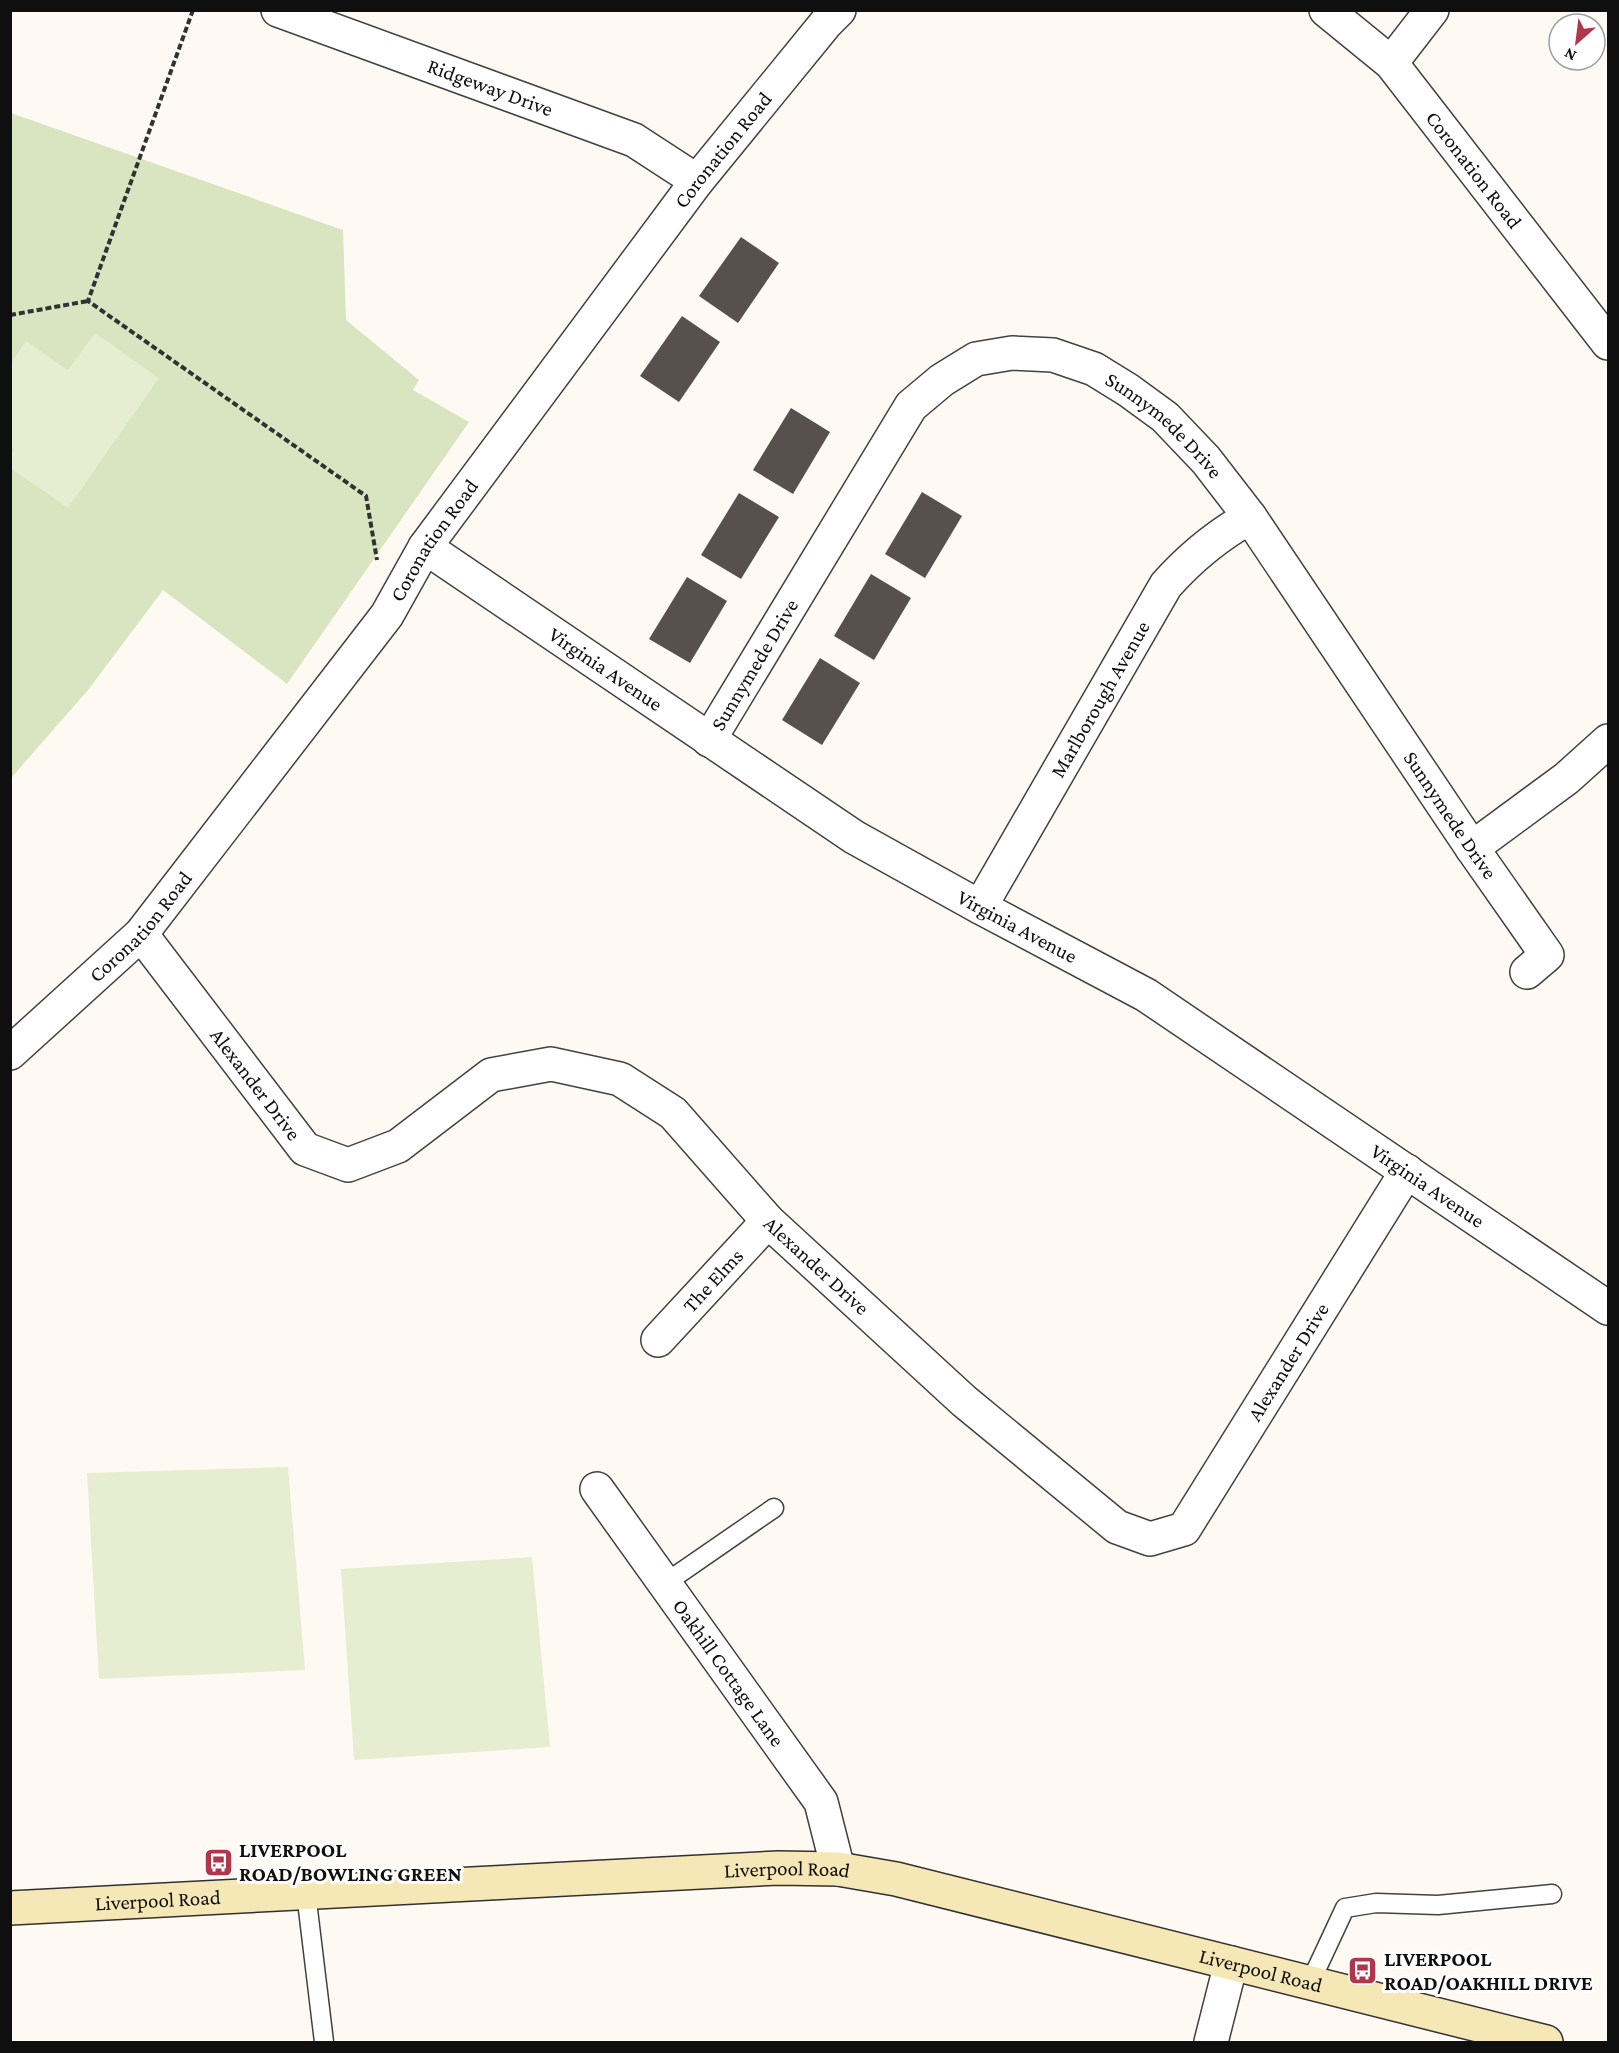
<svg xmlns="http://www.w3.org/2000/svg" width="1619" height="2053" font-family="'Crimson Pro',serif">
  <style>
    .green { fill: #d8e5c0 }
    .pitch { fill: #e7edd0 }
    .building { fill: #57504d }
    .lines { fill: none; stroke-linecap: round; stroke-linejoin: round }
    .lane-casing { stroke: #424242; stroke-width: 21 }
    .street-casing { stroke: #424242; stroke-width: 36 }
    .secondary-casing { stroke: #313131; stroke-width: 36 }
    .path { stroke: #313131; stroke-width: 4; stroke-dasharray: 6 3; stroke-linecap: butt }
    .lane { stroke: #fff; stroke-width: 18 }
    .street { stroke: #fff; stroke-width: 33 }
    .secondary { stroke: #f6e7b6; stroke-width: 33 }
    .labels { text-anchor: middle; stroke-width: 6; stroke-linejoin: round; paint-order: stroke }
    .street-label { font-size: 21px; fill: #0f0f0f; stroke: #fff }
    .poi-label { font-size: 21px; font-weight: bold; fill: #0f0f0f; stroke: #fff; text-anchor: start }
  </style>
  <rect width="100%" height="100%" fill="#fefaf3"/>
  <path class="green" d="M 11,113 L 343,230 L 346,320 L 419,380 L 413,390 L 469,422 L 287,684 L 163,590 L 88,690 L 11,778 Z"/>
  <g class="pitch">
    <path d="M 95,333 L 159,378 L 68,508 L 11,469 L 11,454 L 14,449 L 10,447 L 11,363 L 26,341 L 68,370 Z"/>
    <path d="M 288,1467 L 305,1670 L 99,1679 L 87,1473 Z"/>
    <path d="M 532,1557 L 550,1747 L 354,1760 L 341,1569 Z"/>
  </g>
  <g class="building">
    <path d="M 741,237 L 779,263 L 738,323 L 699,296 Z"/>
    <path d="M 682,316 L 720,342 L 679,402 L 640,376 Z"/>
    <path d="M 791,408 L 830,432 L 793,494 L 753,470 Z"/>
    <path d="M 922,492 L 962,516 L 925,578 L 885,554 Z"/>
    <path d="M 739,493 L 779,517 L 741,579 L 701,555 Z"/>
    <path d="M 871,574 L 911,598 L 874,660 L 834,636 Z"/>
    <path d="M 687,577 L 727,601 L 690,663 L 649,639 Z"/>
    <path d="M 820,658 L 860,683 L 822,745 L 782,720 Z"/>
  </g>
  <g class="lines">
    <defs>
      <g id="lane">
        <path d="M 664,1584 L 774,1508"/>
        <path d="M 306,1893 L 324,2042"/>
        <path d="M 1310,1983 L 1345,1908 L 1376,1903 L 1438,1905 L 1552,1894"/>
      </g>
      <g id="street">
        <path id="s1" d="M 278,10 L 634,140 L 697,181"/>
        <path id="s2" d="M 1326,10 L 1391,63 L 1608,343"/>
        <path d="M 1391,63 L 1432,10"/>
        <path id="s3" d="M 425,547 L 854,837 L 980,907 L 1146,995 L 1608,1308"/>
        <path id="s4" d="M 709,740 L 911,406 L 942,380 L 976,359 L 1012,353 L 1053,355 L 1094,369 L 1128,390 L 1165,417 L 1206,460 L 1250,517 L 1472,848 L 1547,955 L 1527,972"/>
        <path d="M 1472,848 L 1567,778 L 1608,741"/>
        <path id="s5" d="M 980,907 L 1166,585 C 1190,558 1218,535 1250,517"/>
        <path id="s6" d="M 141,934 L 305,1149 L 348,1165 L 398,1146 L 491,1075 L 551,1064 L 620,1079 L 673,1113 L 768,1221 L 964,1401 L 1117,1527 L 1150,1539 L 1184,1529 L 1407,1171"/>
        <path id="s7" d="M 10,1053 L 141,934 L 387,615 L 425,547 L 697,181 L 826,23 L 839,10"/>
        <path id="s8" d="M 658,1340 L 768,1221"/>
        <path id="s9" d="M 597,1489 L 821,1802 L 838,1869"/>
        <path d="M 1211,2042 L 1231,1963"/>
      </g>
      <g id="secondary">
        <path id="s10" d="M 10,1908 L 778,1868 L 838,1869 L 896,1879 L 1546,2042"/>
      </g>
    </defs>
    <use href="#lane" class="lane-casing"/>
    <use href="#street" class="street-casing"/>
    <use href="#secondary" class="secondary-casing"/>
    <g class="path">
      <path d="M 193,10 L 88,301 L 366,496 L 377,560"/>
      <path d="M 10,315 L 88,301"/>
    </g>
    <use href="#lane" class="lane"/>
    <use href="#street" class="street"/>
    <use href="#secondary" class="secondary"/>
  </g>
  <defs>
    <symbol id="bus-square" viewBox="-11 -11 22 22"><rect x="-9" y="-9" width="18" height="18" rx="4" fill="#b0374b" stroke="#fff"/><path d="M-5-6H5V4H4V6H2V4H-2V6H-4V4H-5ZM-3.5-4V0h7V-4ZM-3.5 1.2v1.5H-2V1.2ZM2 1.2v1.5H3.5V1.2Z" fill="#fff"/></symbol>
  </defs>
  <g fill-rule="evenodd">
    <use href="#bus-square" x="202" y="1846" width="33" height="33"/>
    <use href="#bus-square" x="1346" y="1954" width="33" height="33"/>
  </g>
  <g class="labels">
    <g class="street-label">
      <text dy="7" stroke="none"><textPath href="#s1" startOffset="226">Ridgeway Drive</textPath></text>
      <text dy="7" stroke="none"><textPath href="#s7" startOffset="1154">Coronation Road</textPath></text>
      <text dy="7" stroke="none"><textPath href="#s2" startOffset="219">Coronation Road</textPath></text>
      <text dy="7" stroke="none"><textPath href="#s4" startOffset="682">Sunnymede Drive</textPath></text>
      <text dy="7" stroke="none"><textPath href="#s7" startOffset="668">Coronation Road</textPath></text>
      <text dy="7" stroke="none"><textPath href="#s4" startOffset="88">Sunnymede Drive</textPath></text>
      <text dy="7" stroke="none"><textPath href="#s3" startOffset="218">Virginia Avenue</textPath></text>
      <text dy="7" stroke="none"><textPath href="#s5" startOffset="240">Marlborough Avenue</textPath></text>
      <text dy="7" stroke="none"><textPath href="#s4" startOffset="1168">Sunnymede Drive</textPath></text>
      <text dy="7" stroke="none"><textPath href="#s7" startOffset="182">Coronation Road</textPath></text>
      <text dy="7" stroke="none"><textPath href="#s3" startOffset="704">Virginia Avenue</textPath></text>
      <text dy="7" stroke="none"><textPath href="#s6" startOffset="189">Alexander Drive</textPath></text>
      <text dy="7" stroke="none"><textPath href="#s3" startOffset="1190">Virginia Avenue</textPath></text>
      <text dy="7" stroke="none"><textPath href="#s6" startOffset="891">Alexander Drive</textPath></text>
      <text dy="7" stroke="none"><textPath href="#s8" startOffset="81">The Elms</textPath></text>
      <text dy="7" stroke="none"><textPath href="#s6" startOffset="1557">Alexander Drive</textPath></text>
      <text dy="7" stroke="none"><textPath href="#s9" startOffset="226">Oakhill Cottage Lane</textPath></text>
      <text dy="7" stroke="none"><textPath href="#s10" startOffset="778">Liverpool Road</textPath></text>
      <text dy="7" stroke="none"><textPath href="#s10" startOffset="148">Liverpool Road</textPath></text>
      <text dy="7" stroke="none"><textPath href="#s10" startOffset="1264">Liverpool Road</textPath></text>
    </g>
    <g class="poi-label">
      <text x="239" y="1857">LIVERPOOL<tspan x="239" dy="24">ROAD/BOWLING GREEN</tspan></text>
      <text x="1384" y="1966">LIVERPOOL<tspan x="1384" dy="24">ROAD/OAKHILL DRIVE</tspan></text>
    </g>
  </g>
  <rect width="1619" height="2053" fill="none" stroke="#0f0f0f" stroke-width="24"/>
  <g transform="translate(1577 42) rotate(208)"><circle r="28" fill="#ffffff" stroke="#9f9f9f" stroke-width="1.5"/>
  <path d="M0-4.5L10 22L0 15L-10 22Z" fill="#b0374b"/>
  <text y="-9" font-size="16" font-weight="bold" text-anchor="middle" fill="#0f0f0f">N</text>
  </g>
</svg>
